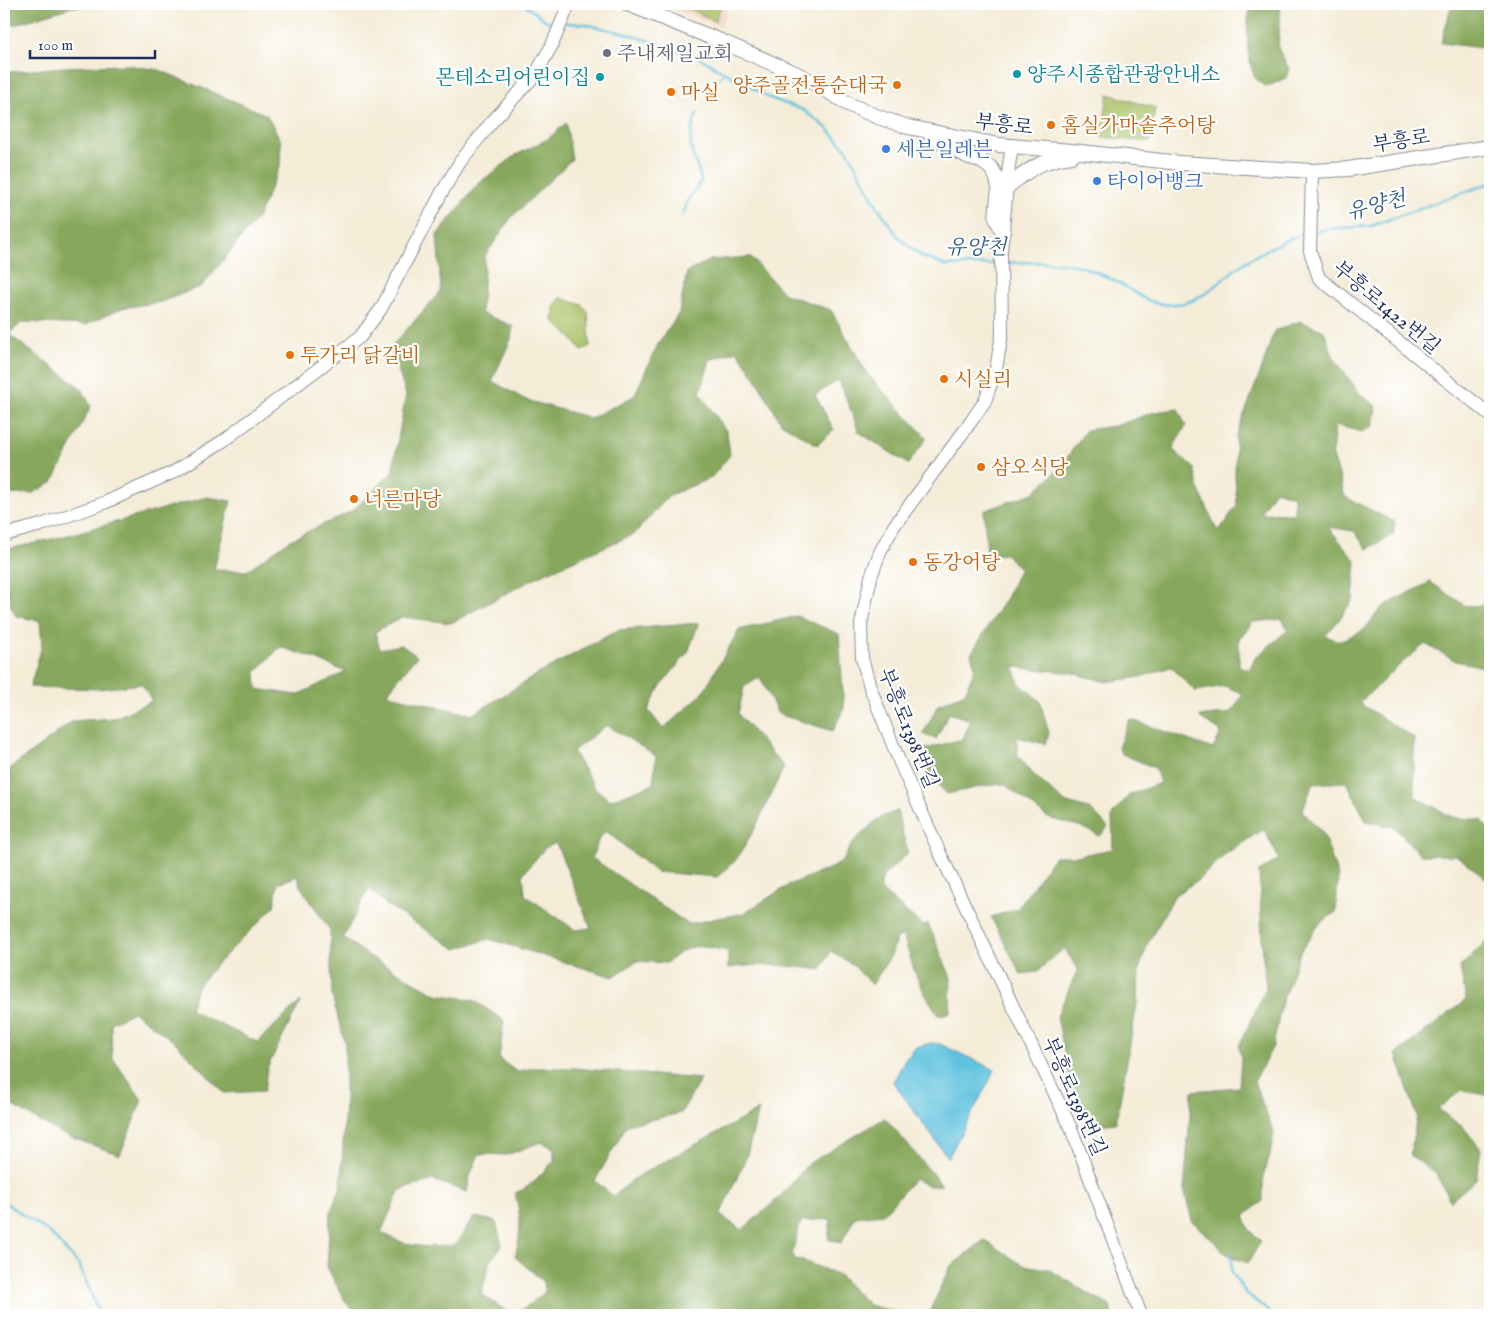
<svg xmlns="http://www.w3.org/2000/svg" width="1494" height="1319" font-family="'IM FELL English','Noto Serif KR',serif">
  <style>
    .built { fill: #f2d5bd }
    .green { fill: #aac268; stroke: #627863 }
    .forest { fill: #87a85c; stroke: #516c5d; fill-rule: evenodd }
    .water { fill: #61c2df; stroke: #3e789e }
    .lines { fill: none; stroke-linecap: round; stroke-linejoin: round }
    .stream { stroke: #61c2df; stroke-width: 2.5 }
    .tertiary-casing { stroke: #888e9a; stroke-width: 14 }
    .secondary-casing { stroke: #888e9a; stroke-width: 16 }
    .tertiary { stroke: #fff; stroke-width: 12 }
    .secondary { stroke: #fff; stroke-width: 14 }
    .worship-dot { fill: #6b7280; stroke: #fff; stroke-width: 2 }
    .culture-dot { fill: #0f9aa8; stroke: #fff; stroke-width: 2 }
    .food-dot { fill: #e8710a; stroke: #fff; stroke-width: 2 }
    .shop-dot { fill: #3f7fe0; stroke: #fff; stroke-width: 2 }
    .labels { text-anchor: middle; stroke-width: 4.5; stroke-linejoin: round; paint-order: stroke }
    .worship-label { font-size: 20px; fill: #5b616d; stroke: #fff; text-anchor: start }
    .culture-label { font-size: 20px; fill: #0d838f; stroke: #fff; text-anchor: start }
    .food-label { font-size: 20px; fill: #c56008; stroke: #fff; text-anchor: start }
    .street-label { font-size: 20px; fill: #1b2f5e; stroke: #fff }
    .shop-label { font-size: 20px; fill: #366cbe; stroke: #fff; text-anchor: start }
    .water-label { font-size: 21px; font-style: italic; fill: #305b85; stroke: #fff }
  </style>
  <rect width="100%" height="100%" fill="#fff"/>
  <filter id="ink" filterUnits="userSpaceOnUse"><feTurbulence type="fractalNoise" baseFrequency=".02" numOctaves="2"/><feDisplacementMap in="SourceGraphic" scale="10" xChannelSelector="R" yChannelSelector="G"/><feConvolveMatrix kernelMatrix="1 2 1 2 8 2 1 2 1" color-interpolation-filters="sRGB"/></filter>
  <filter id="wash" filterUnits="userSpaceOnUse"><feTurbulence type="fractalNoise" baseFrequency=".0096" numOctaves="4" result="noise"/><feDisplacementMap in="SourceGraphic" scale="20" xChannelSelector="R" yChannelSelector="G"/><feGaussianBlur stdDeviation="1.12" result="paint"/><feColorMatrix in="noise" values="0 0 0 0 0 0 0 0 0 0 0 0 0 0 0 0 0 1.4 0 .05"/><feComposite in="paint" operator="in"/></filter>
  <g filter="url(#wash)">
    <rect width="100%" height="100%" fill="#f4ecd7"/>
    <path class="built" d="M 663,4 L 729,4 L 721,27 Z"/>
    <g class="green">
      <path d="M 680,4 L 722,4 L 715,21 Z"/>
      <path d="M 1108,94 L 1155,108 L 1150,142 L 1101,137 Z"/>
      <path d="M 561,298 L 582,305 L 588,312 L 590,346 L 582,351 L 569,335 L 553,321 L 554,307 Z"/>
    </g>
    <g class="forest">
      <path d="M 4,4 L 107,4 L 72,7 L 4,28 Z"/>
      <path d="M 1243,4 L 1281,4 L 1278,48 L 1289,69 L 1286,78 L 1267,87 C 1263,84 1257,81 1255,77 C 1247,61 1245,27 1250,10 Z"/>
      <path d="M 1452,4 L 1490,4 L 1490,49 L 1441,43 Z"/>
      <path d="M 127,65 L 159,70 L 267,115 L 281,141 L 280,166 L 258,217 L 202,286 L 161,302 L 122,308 L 86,325 L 23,322 L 8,334 L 81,388 L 91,406 L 53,482 L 33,493 L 4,495 L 4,71 L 10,72 L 65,67 Z"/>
      <path d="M 566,123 L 572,159 L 511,218 L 485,256 L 481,313 L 513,326 L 511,339 L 492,381 L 526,400 L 591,418 L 634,396 L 659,342 L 679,313 L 687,272 L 710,260 L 751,257 L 784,294 L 831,310 L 868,375 L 927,438 L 908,464 L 859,432 L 839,380 L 815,395 L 834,430 L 817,445 L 781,423 L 755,377 L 737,351 L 710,360 L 700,393 L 727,432 L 730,455 L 711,478 L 670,495 L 634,534 L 541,575 L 451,623 L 402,617 L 375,632 L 380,649 L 401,645 L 417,656 L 386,694 L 472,715 L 541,672 L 618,630 L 699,623 L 688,652 L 660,687 L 648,710 L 663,729 L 702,694 L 739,630 L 797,616 L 839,634 L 844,708 L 833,731 L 778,714 L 760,677 L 744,687 L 738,714 L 784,767 L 754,830 L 736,860 L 717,877 L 656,872 L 606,831 L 599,839 L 592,858 L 688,924 L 744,913 L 789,885 L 833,867 L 843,861 L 852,843 L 879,818 L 897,811 L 908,853 L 883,876 L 880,889 L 923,926 L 928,923 L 951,978 L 950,1012 L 939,1016 L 925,994 L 915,973 L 903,935 L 896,939 L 892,954 L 872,985 L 853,965 L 831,951 L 821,970 C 786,965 763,963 728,968 L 728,951 C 698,946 691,941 667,963 L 637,961 L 613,977 L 489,939 L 456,949 L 385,904 L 369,888 L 343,938 L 374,959 L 436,994 L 474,1000 L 504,1021 L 499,1059 L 517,1072 L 532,1068 L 573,1068 L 701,1079 L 681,1113 L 627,1125 L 595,1181 L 613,1196 L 638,1176 L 759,1110 L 746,1158 L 720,1215 L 742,1230 L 781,1196 L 808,1164 L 885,1118 L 942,1185 L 930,1186 L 914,1179 L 883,1214 L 855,1217 L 841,1243 L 828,1239 L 831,1219 L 801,1221 L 792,1253 L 797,1262 L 798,1259 L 839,1275 L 869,1305 L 908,1315 L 356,1315 L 344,1299 L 327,1267 L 330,1213 L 341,1186 L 345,1102 L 345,1044 L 332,996 L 330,930 L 300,886 L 298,876 L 278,883 L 274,907 L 215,966 L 197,987 L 190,1010 L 257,1042 L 301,1001 L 267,1068 L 264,1091 L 224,1093 L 176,1043 L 134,1012 L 111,1023 L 112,1057 L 142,1100 L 120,1155 L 62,1134 L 4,1101 L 4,773 L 73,721 L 114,718 L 152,701 L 142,684 L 99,689 L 30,687 L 42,646 L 40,621 L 16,616 L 4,593 L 4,550 L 61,537 L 207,497 L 231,501 L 214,570 L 246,571 L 290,540 L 352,511 L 392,473 L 406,395 L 391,347 L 441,291 L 437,235 L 479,183 L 516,155 L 548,139 ZM 280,647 L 311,657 L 346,672 L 297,695 L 257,689 L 256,672 ZM 607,725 L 656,756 L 653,784 L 610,800 L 595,788 L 573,751 ZM 556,843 L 591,928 L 575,930 L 525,895 L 523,874 L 545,848 ZM 541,1142 L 554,1148 L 554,1161 C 542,1172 531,1188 515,1193 C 522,1220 521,1230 515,1257 L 543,1281 L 545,1292 L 525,1308 L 508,1312 L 481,1294 L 490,1261 L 502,1246 L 496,1221 L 474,1217 L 454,1246 C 421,1247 411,1249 381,1232 L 400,1190 L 433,1180 L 467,1192 L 470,1176 L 479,1154 L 507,1155 Z"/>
      <path d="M 1300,321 L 1324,331 L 1334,358 L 1360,394 L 1376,406 L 1373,426 L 1362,432 L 1335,425 L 1332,453 L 1340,478 L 1345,497 L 1395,522 L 1393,535 L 1367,549 L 1354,531 L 1328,527 L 1356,561 L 1353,600 L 1338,621 L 1325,636 L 1340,641 L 1364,630 L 1382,607 L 1430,582 L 1466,606 L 1490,605 L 1490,661 L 1484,667 L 1456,661 L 1425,644 L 1403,662 L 1359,703 L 1414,738 L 1414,796 L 1452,817 L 1482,820 L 1490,832 L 1490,882 L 1456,855 L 1421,855 L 1394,827 L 1366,821 L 1347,782 L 1313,784 L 1302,811 L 1323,833 L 1338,876 L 1336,912 L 1320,923 L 1300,952 L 1282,1002 L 1273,1046 L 1254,1082 L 1274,1132 L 1270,1156 L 1263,1176 L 1263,1201 L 1244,1216 L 1249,1229 L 1261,1241 L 1248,1263 L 1229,1256 L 1192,1221 L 1184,1190 L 1192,1091 L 1239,1087 L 1241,1058 L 1239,1046 L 1266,988 L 1263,960 L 1259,872 L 1279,859 L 1264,829 L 1227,853 L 1198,880 L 1175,895 L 1148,943 L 1139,970 L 1138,999 L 1116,1123 L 1087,1126 L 1070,1082 L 1057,1016 L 1078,969 L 1064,948 L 1037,972 L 1021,974 L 991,917 L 1017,909 L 1055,856 L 1077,856 L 1113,849 L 1112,815 L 1129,795 L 1160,783 L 1155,768 L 1122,754 L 1118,747 L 1130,719 L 1213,749 L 1221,732 L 1199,717 L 1231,713 L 1243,694 L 1225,686 L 1195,691 L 1171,667 L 1140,677 L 1106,682 L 1073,673 L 1014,667 L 1019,683 L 1040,701 L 1049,734 L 1045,744 L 1016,737 L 1018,756 L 1032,773 L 1064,802 L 1091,810 L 1108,827 L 1100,836 L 1082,827 L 1048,818 L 1004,784 L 984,786 L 947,794 L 924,771 L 922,750 L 963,739 L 970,720 L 949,713 L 936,739 L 923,734 L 938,705 L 965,693 L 975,667 L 971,654 L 1006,598 L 1020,568 L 1005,554 L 987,555 L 984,511 L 1033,493 L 1060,468 L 1086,430 L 1115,426 L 1154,412 L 1178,409 L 1186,426 L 1172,449 L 1194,468 L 1199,490 L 1218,532 L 1237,505 L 1235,475 L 1236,435 L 1261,371 L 1274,331 ZM 1275,490 L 1294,496 L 1294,514 L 1260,513 ZM 1282,619 L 1288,630 L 1255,658 L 1249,670 L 1239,666 L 1239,639 L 1253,622 Z"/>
      <path d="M 1490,937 L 1490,1096 L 1462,1090 L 1438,1109 L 1464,1128 L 1481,1149 L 1476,1180 L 1450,1201 L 1436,1174 L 1410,1155 L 1417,1116 L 1396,1054 L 1466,1000 L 1460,967 Z"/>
      <path d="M 984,1240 L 1023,1265 L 1048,1269 L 1110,1306 L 1112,1315 L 928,1315 L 950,1267 Z"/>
    </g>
    <path class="water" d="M 931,1043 L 940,1044 L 995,1070 L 948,1158 L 893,1082 L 905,1060 L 916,1047 Z"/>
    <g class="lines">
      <g class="stream">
        <path d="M 523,4 L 548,22 L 558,22"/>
        <path d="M 566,23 L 585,24 L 628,34 L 698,57 L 770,98 L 803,110 L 827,128 L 848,151 L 876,204 L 898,237 L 921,256 L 946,266 L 998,264"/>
        <path d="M 715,83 L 724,73"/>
        <path d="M 683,215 L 688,200 L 701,182 C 701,173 696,165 693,156 C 688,141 692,127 697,113"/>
        <path d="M 1315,232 L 1327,229 L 1371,226 L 1490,183"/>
        <path d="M 1006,263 C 1030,262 1063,260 1086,268 C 1096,272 1108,277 1117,282 C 1142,296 1152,309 1184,303 C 1207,298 1223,277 1241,265 C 1257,254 1289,237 1307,233"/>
        <path d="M 4,1202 L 50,1233 L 79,1265 L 97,1308 L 99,1315"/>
        <path d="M 1231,1253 L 1232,1272 L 1245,1292 L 1273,1315"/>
      </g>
    </g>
  </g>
  <g filter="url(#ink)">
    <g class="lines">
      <defs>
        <g id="tertiary">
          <path d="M 1012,147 L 1009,165 L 1001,251 L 1002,334 L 996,369 L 985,401 L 970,423 L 894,526 L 880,552 L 871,577 L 861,624 L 862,658 L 870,687 L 900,763 L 939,851 L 1071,1128 L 1141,1315"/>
          <path d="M 1312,171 L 1310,251 L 1319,278 L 1490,415"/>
          <path d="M 4,535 L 41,525 L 104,503 L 174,472 L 223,441 L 360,337 L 381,309 L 442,192 L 460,162 L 490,124 L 535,75 L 552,45 L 569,4"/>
        </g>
        <g id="secondary">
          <path d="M 628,4 L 723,42 L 797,74 L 818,85 L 848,104 L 878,117 L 908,127 L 999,145 L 1072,151 L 1180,163 L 1312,171 L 1348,169 L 1490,147"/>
          <path d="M 931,136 L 967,156 L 980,160 L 991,168 L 996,176 L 999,187 L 996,218 L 1003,232"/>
          <path d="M 1006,188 C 1031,168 1039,161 1071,156"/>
        </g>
      </defs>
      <use href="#tertiary" class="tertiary-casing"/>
      <use href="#secondary" class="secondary-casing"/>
      <use href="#tertiary" class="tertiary"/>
      <use href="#secondary" class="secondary"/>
    </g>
  </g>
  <circle class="worship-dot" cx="607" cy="53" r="5"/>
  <g class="culture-dot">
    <circle cx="1017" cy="74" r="5"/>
    <circle cx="600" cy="77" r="5"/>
  </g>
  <g class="food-dot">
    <circle cx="897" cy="85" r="5"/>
    <circle cx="671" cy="92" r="5"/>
    <circle cx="1051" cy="125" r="5"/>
    <circle cx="290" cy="355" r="5"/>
    <circle cx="944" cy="379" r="5"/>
    <circle cx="981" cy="467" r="5"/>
    <circle cx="354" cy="499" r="5"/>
    <circle cx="913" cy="562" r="5"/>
  </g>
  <g class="shop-dot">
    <circle cx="886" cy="149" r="5"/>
    <circle cx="1097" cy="181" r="5"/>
  </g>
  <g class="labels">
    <g class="worship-label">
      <text x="617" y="60">주내제일교회</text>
    </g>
    <g class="culture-label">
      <text x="1027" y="81">양주시종합관광안내소</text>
      <text x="590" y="84" text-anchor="end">몬테소리어린이집</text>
    </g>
    <g class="food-label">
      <text x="887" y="92" text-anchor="end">양주골전통순대국</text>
      <text x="681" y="99">마실</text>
      <text x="1061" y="132">홈실가마솥추어탕</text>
      <text x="300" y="362">투가리 닭갈비</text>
      <text x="954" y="386">시실리</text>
      <text x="991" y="474">삼오식당</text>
      <text x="364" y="506">너른마당</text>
      <text x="923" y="569">동강어탕</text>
    </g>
    <g class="street-label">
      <text transform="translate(1004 124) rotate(7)" y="7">부흥로</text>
      <text transform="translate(1401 140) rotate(-9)" y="7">부흥로</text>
      <text transform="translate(1387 307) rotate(40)" y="7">부흥로1422번길</text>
      <text transform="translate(909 728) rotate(68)" y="7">부흥로1398번길</text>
      <text transform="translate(1075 1096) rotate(66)" y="7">부흥로1398번길</text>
    </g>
    <g class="shop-label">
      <text x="896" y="156">세븐일레븐</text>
      <text x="1107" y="188">타이어뱅크</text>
    </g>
    <g class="water-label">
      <text transform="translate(1376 205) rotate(-15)" y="7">유양천</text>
      <text x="976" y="254">유양천</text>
    </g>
  </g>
  <rect width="1494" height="1319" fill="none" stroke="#fff" stroke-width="20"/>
  <path d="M30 50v8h125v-8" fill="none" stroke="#1b2f5e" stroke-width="2.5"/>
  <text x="38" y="50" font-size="15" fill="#1b2f5e" stroke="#ffffff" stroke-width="4" paint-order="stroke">100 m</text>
</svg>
